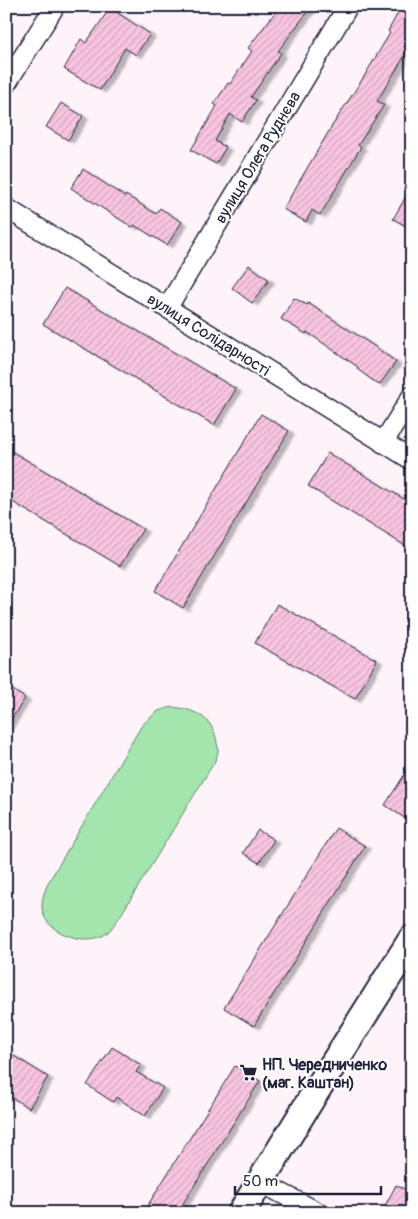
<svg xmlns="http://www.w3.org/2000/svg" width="418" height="1219" font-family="Pangolin,sans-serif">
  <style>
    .pitch { fill: #a4e5ae; stroke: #638474 }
    .building { fill: url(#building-hatch); stroke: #22223b; filter: url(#shadow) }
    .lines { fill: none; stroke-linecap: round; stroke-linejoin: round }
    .street-casing { stroke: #22223b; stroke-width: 22 }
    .secondary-casing { stroke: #22223b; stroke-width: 30 }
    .street { stroke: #fff; stroke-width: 19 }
    .secondary { stroke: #fff; stroke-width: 26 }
    .labels { text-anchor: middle; stroke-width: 4; stroke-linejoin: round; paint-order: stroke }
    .street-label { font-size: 16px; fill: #22223b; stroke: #fff }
    .poi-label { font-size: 16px; font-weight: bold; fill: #22223b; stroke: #fff; text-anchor: start }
  </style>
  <defs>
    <pattern id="building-hatch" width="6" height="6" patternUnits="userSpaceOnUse" patternTransform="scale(1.25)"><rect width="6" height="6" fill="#f9c5e1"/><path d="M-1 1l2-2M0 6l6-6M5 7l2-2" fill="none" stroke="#d5a9c2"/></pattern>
    <filter id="shadow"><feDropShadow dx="5.5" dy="3" stdDeviation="1" flood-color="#0004"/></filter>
  </defs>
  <rect width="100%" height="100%" fill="#fef3f9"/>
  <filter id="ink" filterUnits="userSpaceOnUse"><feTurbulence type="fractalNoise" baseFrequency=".02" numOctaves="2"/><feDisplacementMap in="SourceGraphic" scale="10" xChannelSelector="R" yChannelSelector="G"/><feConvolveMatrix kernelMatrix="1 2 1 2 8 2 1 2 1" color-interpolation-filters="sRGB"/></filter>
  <g filter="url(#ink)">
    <path class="pitch" d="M 172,707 C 195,709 214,718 217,743 C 218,747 219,751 217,755 C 216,759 214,763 212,766 L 119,918 C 115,922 112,929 107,933 C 89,947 49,935 43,913 C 40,902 44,893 48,883 L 142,725 L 158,711 Z"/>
    <g class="building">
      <path d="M 280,6 L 312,6 L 278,51 L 281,53 L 251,97 L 256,100 L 242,122 L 230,114 L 215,141 L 226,147 L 216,164 L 191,150 L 217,106 L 214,104 L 228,83 L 230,84 L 252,51 L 248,48 Z"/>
      <path d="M 402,6 L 412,6 L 412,44 L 377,101 L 384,105 L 358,145 L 361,147 L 320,215 L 312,210 L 306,222 L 283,209 L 332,126 L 365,75 L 390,33 L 388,31 Z"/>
      <path d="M 110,8 L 150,34 L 136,55 L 125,48 L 100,90 L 64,69 L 81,39 L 86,43 Z"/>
      <path d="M 61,103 L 83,116 L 68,140 L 46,127 Z"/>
      <path d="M 83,169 L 125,197 L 126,195 L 156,214 L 160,208 L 182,222 L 167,245 L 134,225 L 132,227 L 71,188 Z"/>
      <path d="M 412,186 L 412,229 L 393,219 Z"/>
      <path d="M 249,265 L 269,280 L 252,303 L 232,288 Z"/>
      <path d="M 65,288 L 236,389 L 214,425 L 43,324 Z"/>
      <path d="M 294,298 L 307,305 L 308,303 L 374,346 L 396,362 L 379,385 L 357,369 L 358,367 L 307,332 L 306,334 L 281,319 Z"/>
      <path d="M 261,414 L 289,431 L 183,608 L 155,591 Z"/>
      <path d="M 6,448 L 143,529 L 120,566 L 6,498 Z"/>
      <path d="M 328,453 L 412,504 L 412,550 L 308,486 Z"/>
      <path d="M 277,604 L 377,660 L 355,699 L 255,643 Z"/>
      <path d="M 6,686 L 25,698 L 6,728 Z"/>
      <path d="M 412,763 L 412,823 L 385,805 Z"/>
      <path d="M 336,828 L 365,846 L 254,1026 L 224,1008 Z"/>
      <path d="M 258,830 L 274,840 L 259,863 L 243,853 Z"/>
      <path d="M 112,1047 L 141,1065 L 136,1072 L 163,1088 L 145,1116 L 116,1097 L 113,1102 L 87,1085 Z"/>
      <path d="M 6,1051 L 48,1077 L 29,1108 L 6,1094 Z"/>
      <path d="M 235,1066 L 260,1081 L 177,1213 L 143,1213 Z"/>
      <path d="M 396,1185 L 412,1193 L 412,1202 L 406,1213 L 398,1213 L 385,1206 Z"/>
    </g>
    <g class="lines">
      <defs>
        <g id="street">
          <path d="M 6,84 L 55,6"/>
          <path d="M 6,208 L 412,460"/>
          <path d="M 167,308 L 348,6"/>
          <path d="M 383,443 L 412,396"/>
          <path d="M 260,1182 L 319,1213"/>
        </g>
        <path id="secondary" d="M 241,1213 L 313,1096 L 412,939"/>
      </defs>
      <use href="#street" class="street-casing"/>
      <use href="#secondary" class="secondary-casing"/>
      <use href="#street" class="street"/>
      <use href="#secondary" class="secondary"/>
    </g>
  </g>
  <defs>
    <symbol id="supermarket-bare" viewBox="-9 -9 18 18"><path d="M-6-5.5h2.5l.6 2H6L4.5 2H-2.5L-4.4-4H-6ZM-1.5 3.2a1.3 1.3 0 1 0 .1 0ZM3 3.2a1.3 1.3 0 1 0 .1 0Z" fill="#22223b" stroke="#fff" stroke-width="2.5" paint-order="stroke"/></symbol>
  </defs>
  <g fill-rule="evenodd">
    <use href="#supermarket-bare" x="236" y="1060" width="25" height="25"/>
  </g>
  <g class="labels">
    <g class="street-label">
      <text transform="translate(257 157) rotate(-59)" y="6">вулиця Олега Руднєва</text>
      <text transform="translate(209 334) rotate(32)" y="6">вулиця Солідарності</text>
    </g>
    <g class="poi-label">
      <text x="262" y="1070">НП. Чередниченко<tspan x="262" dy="18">(маг. Каштан)</tspan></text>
    </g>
  </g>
  <rect width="418" height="1219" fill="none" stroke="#fff" stroke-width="25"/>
  <rect x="12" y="12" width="393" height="1194" fill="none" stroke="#22223b" stroke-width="2" filter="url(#ink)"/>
  <path d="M235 1186v8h146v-8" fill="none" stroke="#22223b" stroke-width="2.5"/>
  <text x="243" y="1186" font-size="15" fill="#22223b" stroke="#ffffff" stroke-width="4" paint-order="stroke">50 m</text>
</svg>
